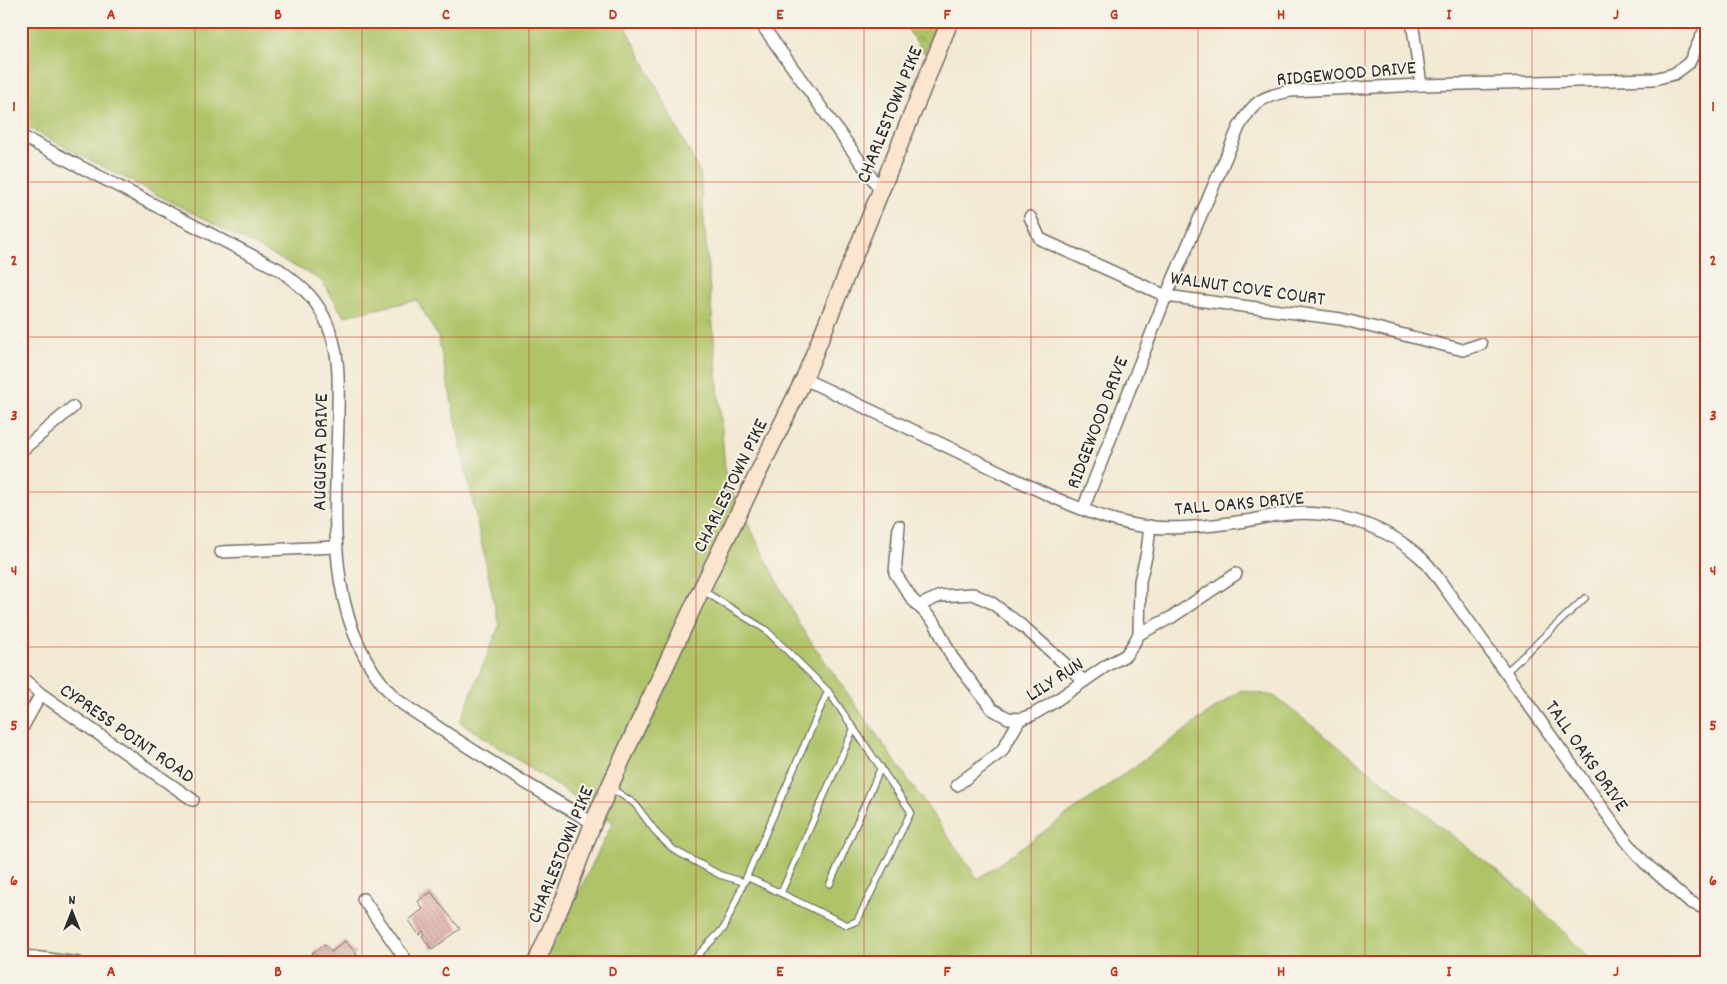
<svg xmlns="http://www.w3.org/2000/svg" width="1727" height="984" font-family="Dekko,sans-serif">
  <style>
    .grass { fill: #afc468; stroke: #6d784a }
    .park { fill: url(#park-crowns); stroke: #6d784a }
    .building { fill: url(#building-back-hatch) }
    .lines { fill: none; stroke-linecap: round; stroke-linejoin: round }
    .lane-casing { stroke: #716e66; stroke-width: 8 }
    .street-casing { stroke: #716e66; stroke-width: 14 }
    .secondary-casing { stroke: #716e66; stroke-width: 19 }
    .lane { stroke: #fff; stroke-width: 5.5 }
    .street { stroke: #fff; stroke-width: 11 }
    .secondary { stroke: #fbe5cf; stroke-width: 16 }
    .grid { fill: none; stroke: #c8321e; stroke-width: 1; stroke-opacity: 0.55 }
    .labels { text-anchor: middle; stroke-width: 4; stroke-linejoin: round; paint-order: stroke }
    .street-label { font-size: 20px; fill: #2b2b2b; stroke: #f7f3e8 }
    .neatline { fill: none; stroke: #c8321e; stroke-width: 2 }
    .grid-label { font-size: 16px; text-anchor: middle; font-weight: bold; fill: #c8321e }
  </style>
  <defs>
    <pattern id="park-crowns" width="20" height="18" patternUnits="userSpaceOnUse" patternTransform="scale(1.25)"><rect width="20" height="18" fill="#afc468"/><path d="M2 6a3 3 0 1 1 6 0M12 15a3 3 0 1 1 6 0" fill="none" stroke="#8f9f56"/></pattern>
    <pattern id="building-back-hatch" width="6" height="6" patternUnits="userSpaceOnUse" patternTransform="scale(1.25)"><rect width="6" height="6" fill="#d9a69d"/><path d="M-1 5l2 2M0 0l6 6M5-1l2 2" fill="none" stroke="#b08780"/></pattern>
  </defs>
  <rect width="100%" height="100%" fill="#f7f3e8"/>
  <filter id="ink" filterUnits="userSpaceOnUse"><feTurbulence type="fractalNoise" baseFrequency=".02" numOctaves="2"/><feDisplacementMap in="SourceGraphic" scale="10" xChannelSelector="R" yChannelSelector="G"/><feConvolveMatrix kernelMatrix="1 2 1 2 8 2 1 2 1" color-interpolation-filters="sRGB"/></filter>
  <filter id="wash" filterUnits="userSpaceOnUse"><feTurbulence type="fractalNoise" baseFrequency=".0096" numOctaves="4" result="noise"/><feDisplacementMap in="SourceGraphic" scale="20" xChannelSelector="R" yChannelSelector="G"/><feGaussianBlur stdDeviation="1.12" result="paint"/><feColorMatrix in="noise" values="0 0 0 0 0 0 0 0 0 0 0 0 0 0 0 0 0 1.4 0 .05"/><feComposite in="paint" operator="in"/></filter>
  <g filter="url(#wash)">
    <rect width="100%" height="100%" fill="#f2e9d3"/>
    <path class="grass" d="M 21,21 L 623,21 L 700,173 L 726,480 L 800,626 L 978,879 L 1241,690 L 1274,696 L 1524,892 L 1594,963 L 544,963 L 613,822 L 460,722 L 499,626 L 438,337 L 417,300 L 344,316 L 321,280 L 21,124 Z"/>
    <path class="park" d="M 902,21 L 938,21 L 925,54 Z"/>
    <g id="blocks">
      <g class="building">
        <path d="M 431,892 L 460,929 L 432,950 L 422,936 L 425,934 L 423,931 L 419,935 L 409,920 L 423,909 L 418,901 Z"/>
        <path d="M 345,941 L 357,954 L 352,958 L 353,960 L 356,958 L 360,963 L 319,963 L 312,953 L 325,944 L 331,952 Z"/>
      </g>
    </g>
  </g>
  <g filter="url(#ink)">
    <use href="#blocks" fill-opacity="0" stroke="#716e66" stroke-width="1"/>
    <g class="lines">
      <defs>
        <g id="lane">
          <path d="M 702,590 L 766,630 L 828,691 L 911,812 L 857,921 L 847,925 L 747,877"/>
          <path d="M 1506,672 L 1585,598"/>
          <path d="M 611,788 L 635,804 L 658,835 L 674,850 L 720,875 L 744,882"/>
          <path d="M 830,884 L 881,767"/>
          <path d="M 781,893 L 854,728"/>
          <path d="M 685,963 L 695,958 L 724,928 L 828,691"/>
        </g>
        <g id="street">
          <path d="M 759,21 L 880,189"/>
          <path d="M 1412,21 L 1421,85"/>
          <path d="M 21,136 L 280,270 C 302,287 317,298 328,326 C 341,355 338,388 338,419 C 336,512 322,621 393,696 C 403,706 426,719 439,728 C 490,762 540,792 593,823"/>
          <path d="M 1030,217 L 1040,239 L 1166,296 L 1341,319 L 1463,350 L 1481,344"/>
          <path d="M 804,379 C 867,408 929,438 992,468 C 1036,489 1087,516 1135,525 C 1170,531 1210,526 1245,521 C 1256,520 1267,516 1278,515 C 1329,508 1380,522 1419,556 C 1429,564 1437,577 1445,588 L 1627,842 L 1644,862 L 1688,901 L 1706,909"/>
          <path d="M 21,451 L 73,407"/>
          <path d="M 1083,509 L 1166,296 L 1239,127 C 1254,101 1261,97 1290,91 L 1421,85 L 1654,79 L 1674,74 L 1689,63 L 1706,27"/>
          <path d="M 899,526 L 895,573 L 912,599 L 935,623 L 952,657 L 992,709 L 1008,718 L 1020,719 L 1032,715 L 1051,704 L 1106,666 L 1126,655 L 1134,643 L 1139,634 L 1140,581 L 1147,552 L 1150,526"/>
          <path d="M 221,552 L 336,547"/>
          <path d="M 918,606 L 940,596 L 973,594 L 992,603 L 1026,629 L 1084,681"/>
          <path d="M 1139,634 L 1172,617 L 1236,574"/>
          <path d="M 21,677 L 41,694 L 193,800"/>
          <path d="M 21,730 L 41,694"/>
          <path d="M 957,785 L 1002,751 L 1020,719"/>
          <path d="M 363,899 L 408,963"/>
          <path d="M 21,954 L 25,956 L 78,963"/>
        </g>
        <path id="secondary" d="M 536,963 L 568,890 L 593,823 L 636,729 L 701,590 L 804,379 L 950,21"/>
      </defs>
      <use href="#lane" class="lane-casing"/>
      <use href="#street" class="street-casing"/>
      <use href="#secondary" class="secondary-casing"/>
      <use href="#lane" class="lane"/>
      <use href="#street" class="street"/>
      <use href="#secondary" class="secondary"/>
    </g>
  </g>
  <path class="grid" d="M 195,21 L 195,963M 362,21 L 362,963M 529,21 L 529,963M 696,21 L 696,963M 864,21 L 864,963M 1031,21 L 1031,963M 1198,21 L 1198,963M 1365,21 L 1365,963M 1532,21 L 1532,963M 21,182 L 1706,182M 21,337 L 1706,337M 21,492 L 1706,492M 21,647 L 1706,647M 21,802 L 1706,802"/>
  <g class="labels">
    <g class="street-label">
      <text transform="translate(1346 72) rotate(-5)" y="7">RIDGEWOOD DRIVE</text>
      <text transform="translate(888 114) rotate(-68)" y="7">CHARLESTOWN PIKE</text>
      <text transform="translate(1248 287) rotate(8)" y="7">WALNUT COVE COURT</text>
      <text transform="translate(1096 422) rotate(-69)" y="7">RIDGEWOOD DRIVE</text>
      <text transform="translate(319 452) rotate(-89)" y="7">AUGUSTA DRIVE</text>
      <text transform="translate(729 485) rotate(-64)" y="7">CHARLESTOWN PIKE</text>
      <text transform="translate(1239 502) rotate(-5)" y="7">TALL OAKS DRIVE</text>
      <text transform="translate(1054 678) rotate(-33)" y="7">LILY RUN</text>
      <text transform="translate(128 732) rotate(35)" y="7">CYPRESS POINT ROAD</text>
      <text transform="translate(1588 755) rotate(55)" y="7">TALL OAKS DRIVE</text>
      <text transform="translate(559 854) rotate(-68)" y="7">CHARLESTOWN PIKE</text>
    </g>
  </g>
  <rect width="1727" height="984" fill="none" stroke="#f7f3e8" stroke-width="55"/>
  <g transform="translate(72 912)" stroke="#f7f3e8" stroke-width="4" paint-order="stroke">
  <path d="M0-4L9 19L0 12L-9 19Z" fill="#2b2b2b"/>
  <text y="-8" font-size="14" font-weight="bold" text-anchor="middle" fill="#2b2b2b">N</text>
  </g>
  <rect x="28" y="28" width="1672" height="928" class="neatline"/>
  <g class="grid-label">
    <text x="111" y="19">A</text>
    <text x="278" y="19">B</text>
    <text x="446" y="19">C</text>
    <text x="613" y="19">D</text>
    <text x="780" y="19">E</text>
    <text x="947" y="19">F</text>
    <text x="1114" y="19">G</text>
    <text x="1281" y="19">H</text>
    <text x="1449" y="19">I</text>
    <text x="1616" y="19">J</text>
    <text x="14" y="111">1</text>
    <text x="1713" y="111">1</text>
    <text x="14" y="265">2</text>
    <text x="1713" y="265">2</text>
    <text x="14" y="420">3</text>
    <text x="1713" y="420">3</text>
    <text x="14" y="575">4</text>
    <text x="1713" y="575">4</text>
    <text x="14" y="730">5</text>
    <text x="1713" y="730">5</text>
    <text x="14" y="885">6</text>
    <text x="1713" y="885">6</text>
    <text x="111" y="976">A</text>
    <text x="278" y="976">B</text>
    <text x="446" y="976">C</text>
    <text x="613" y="976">D</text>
    <text x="780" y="976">E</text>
    <text x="947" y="976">F</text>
    <text x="1114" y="976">G</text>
    <text x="1281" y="976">H</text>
    <text x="1449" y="976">I</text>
    <text x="1616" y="976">J</text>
  </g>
</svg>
